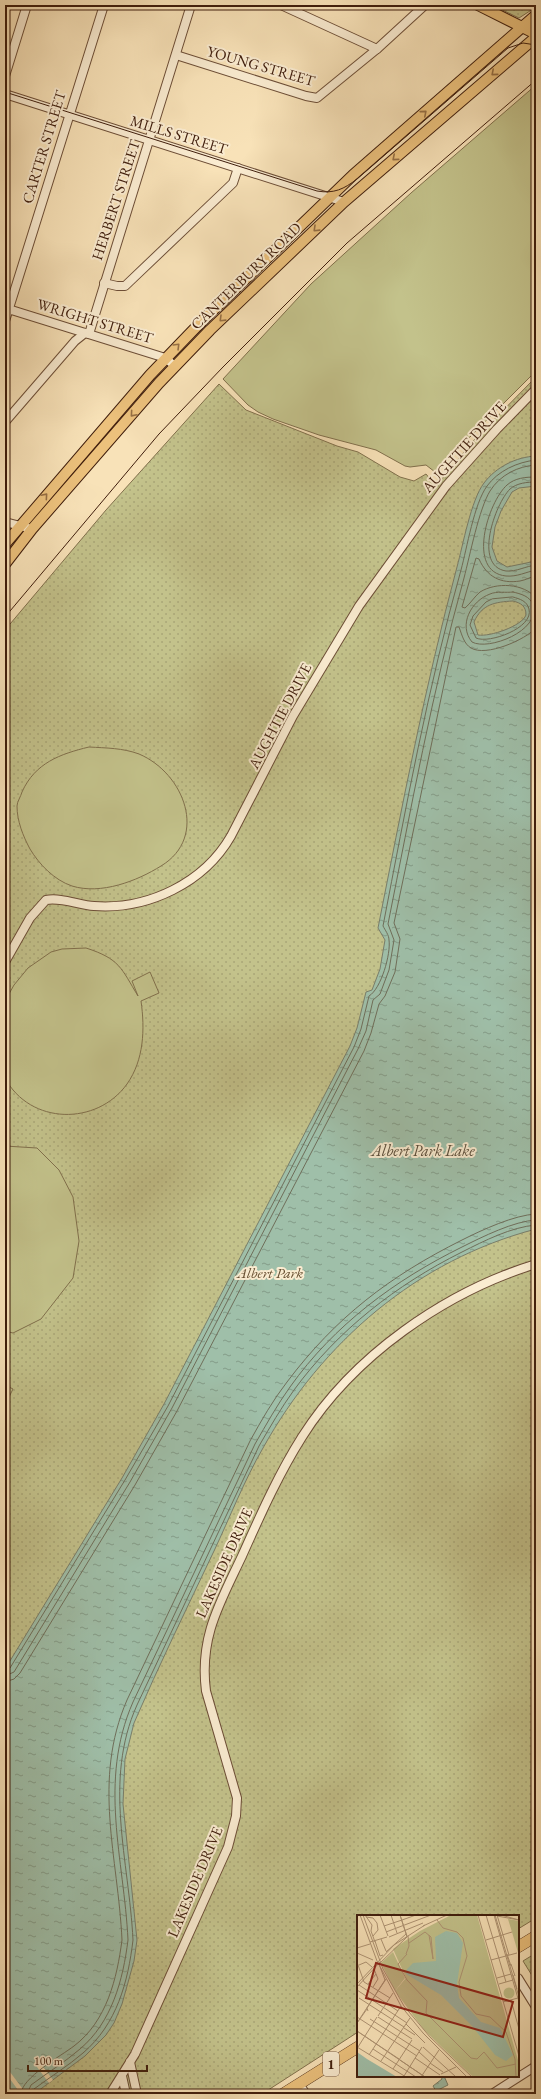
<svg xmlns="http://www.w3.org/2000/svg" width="541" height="2099" font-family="'EB Garamond',serif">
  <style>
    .green { fill: url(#green-dots); stroke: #81704c }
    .pitch { fill: #c3c28b; stroke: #81704c }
    .water { fill: url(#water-ripples); stroke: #797e6a; fill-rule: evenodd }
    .pier { fill: #f8e2b8 }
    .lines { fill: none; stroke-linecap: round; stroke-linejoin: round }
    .shore { stroke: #6f6e5a; stroke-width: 1 }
    .minor-casing { stroke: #6d4e37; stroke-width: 10 }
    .major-casing { stroke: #3f1d0c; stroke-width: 12 }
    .highway-casing { stroke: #3f1d0c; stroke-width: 12 }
    .minor { stroke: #faecd1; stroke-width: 8 }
    .major { stroke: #ecc17c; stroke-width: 10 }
    .highway { stroke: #ecc17c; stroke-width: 11 }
    .tram { stroke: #3f1d0c; stroke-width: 1 }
    .oneway { stroke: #966f44 }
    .labels { text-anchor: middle; stroke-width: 4; stroke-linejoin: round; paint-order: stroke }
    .shield { fill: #faecd1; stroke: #775b47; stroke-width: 1 }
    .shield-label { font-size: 14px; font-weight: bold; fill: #3f1d0c }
    .street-label { font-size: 15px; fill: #3f1d0c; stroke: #faecd1 }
    .park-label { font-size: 15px; font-style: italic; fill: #674f32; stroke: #faecd1 }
    .water-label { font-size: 16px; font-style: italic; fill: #5c4e3b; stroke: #faecd1 }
    .inset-road { fill: none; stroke: #ae9373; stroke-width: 1 }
    .view { fill: #8f2418; fill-opacity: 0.15; stroke: #8f2418; stroke-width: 2 }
    .inset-edge { fill: none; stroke: #3f1d0c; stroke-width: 2 }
  </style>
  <defs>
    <pattern id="green-dots" width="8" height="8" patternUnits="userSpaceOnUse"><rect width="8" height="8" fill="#c3c28b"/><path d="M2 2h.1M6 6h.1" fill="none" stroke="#a9a677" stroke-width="1.8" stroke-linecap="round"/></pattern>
    <pattern id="water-ripples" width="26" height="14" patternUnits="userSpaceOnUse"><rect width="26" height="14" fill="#9fbfa9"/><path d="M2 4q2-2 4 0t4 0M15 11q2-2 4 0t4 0" fill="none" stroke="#839b88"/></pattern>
  </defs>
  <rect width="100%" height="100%" fill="#f8e2b8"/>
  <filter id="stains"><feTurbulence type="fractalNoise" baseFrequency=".005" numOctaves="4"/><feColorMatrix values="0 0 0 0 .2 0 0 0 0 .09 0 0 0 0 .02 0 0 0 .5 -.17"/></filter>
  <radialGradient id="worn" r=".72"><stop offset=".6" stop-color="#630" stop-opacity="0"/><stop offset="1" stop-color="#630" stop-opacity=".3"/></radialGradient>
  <g class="green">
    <path d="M 492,5 L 529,5 L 533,9 L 519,18 Z"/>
    <path d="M 536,377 L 536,1918 L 518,1929 L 518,1916 L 358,1916 L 358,2032 L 262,2094 L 5,2094 L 5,630 L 106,510 L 219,384 L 246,410 L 337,446 L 358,452 L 400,477 L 414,481 L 426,474 L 436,486 L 473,441 Z"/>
    <path d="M 536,1953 L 536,1982 L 523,1961 Z"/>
  </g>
  <g class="pitch">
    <path d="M 536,85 L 536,371 L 435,472 L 426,465 L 410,467 L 405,466 L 376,450 L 319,435 L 273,419 L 258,412 L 248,405 L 223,379 L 311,284 L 411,193 Z"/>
    <path d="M 89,747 C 106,748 123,748 139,754 C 184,773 209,837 161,866 C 137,881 101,895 72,886 C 54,880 39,864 30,849 C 23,836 17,821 17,806 C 17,802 21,796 22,792 C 35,763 60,754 89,747 Z"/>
    <path d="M 86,948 C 120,959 121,968 138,996 L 132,981 L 150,972 L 159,993 L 141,1001 C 145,1029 144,1060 127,1084 C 97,1126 30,1125 5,1078 L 5,1001 L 14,985 L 28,968 L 51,952 L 62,949 Z"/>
    <path d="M 5,1146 L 37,1148 L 59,1170 L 73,1197 L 79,1241 L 73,1278 L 41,1319 L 13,1333 L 5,1331 Z"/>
    <path d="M 5,1385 L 13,1389 L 5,1405 Z"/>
  </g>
  <g class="water">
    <path d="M 536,456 L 536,486 L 519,488 L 512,492 L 501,511 L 495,527 L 492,547 L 497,561 L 507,567 L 536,561 L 536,1229 C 417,1260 322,1342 263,1448 C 244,1481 230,1517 214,1551 C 187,1608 159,1665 134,1723 L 125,1759 L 123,1804 L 137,1940 L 134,1961 L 122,2004 L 114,2023 L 106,2035 L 85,2056 L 34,2094 L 5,2094 L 5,1669 L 122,1478 L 164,1404 L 350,1046 L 357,1028 L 366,992 L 372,990 L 380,969 L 385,940 L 378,928 C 402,807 425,686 457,567 C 463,545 471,500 484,483 C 496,467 516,457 536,456 ZM 513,601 C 521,603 526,606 526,615 C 522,626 490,637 478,635 L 474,622 C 482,604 495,602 513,601 Z"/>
    <path d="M 441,2076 L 444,2076 L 448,2085 L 436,2091 L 433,2086 L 442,2079 Z"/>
  </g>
  <g class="pier">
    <path d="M 38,2060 L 53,2080 L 49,2083 L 34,2063 Z"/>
    <path d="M 10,2072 L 25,2092 L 31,2088 L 35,2093 L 21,2094 L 7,2075 Z"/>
  </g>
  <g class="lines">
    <g class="shore">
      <path d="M 536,477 C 525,477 515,478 507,485 C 488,502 466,572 506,576 C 517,577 526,572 536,570"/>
      <path d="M 536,482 C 527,482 517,483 510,489 C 495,504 473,566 506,571 C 516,572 526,566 536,565"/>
      <path d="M 536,576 C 530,577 526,580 520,581 C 501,584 487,577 479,559 L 476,558 L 462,607 L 465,608 C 471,603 474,597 480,592 C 496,582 524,583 536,598"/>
      <path d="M 513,592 C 521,594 530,596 533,605 C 541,631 488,651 472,642 C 458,625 471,601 490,594 C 497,591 506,593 513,592 Z"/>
      <path d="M 513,597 C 520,599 527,601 529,609 C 534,628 489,644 476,638 L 470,625 L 473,616 L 486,602 L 492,599 Z"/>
      <path d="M 5,1671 L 10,1668 L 125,1480 L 168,1406 L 354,1047 L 361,1029 L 369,996 C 381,989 391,954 389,940 C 389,935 385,930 383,926 C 406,807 428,687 461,570 C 467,548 474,504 487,486 C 498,471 517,462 536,460"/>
      <path d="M 5,1676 L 14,1672 L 130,1482 L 172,1408 L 358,1049 L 366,1031 L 373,1000 L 380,994 L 389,970 L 394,940 L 388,924 C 411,809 432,692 464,578 C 470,555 479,509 490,491 C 500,475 518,466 536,465"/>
      <path d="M 5,1682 L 14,1679 L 20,1673 L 135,1485 L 177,1411 L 364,1051 L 371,1033 L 379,1004 L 385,996 L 395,972 L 400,939 L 394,923 L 456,627 L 459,627 C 462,635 464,644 471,648 C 486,657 525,640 536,628"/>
      <path d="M 21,2094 C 21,2078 61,2056 74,2046 C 107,2021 117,1978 122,1940 C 118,1856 92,1781 127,1700 L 250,1441 C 261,1421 273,1400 287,1382 C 336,1317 390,1276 462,1240 C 482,1230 514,1215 536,1214"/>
      <path d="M 27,2094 L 31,2085 C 47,2073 65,2062 80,2049 C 112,2022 123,1980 128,1940 C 124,1858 98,1782 133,1702 L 255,1444 C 266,1425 277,1405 290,1387 C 334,1325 395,1280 462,1247 C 482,1237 514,1221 536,1220"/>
      <path d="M 32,2094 L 34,2089 C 50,2077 68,2066 83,2053 C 117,2024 128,1982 133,1940 C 129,1860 103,1781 137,1705 L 259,1446 C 270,1427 281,1408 294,1390 C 338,1330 396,1285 462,1252 C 484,1241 511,1227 536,1225"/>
    </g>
    <defs>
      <g id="minor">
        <path d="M 281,5 L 377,49"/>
        <path d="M 176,55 L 306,96 L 317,98 L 377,49 L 425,5"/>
        <path d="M 5,76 L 27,5"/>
        <path d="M 5,94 L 344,202"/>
        <path d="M 104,283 L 117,286 L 125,286 L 233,183 L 238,168"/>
        <path d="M 5,308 L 159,356 L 165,358 L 175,366"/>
        <path d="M 5,321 L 104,5"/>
        <path d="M 89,334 L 191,5"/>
        <path d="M 5,422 L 75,341 L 85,333"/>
        <path d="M 5,522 L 32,529"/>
        <path d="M 5,962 L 30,918 L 46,900 C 61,897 79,905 94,906 C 148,910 204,883 231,836 L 293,716 L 359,606 L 446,486 L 497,429 L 536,389"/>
        <path d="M 518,1978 L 536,2007"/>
        <path d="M 130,2062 L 137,2094"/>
        <path d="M 122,2076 L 126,2094"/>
        <path d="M 299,2084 L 306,2094"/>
        <path d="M 110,2094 L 135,2054 L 228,1847 L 236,1816 L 237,1798 L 206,1691 C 199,1637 220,1603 242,1556 C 260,1516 278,1475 302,1437 C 353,1356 445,1292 536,1264"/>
        <path d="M 492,2094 L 536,2066"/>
      </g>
      <g id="major">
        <path d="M 478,5 L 536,34"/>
        <path d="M 5,544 L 150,375 L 202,321 L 353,175 L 536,15"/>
        <path d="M 5,564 L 32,529 L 159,383 L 210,330 L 344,202 L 536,37"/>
      </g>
      <g id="highway">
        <path d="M 518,1947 L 536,1936"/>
        <path d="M 283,2094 L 358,2047"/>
      </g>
    </defs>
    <use href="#minor" class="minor-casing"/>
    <use href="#major" class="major-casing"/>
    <use href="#highway" class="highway-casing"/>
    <use href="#minor" class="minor"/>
    <use href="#major" class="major"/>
    <use href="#highway" class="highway"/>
    <g class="tram">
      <path d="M 5,92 L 317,191 C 334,194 344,189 357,179 L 508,48 L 523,43 L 536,45"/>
      <path d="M 5,617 L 159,434 L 223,367 L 347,243 L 536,80"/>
    </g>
  </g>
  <defs><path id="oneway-chevron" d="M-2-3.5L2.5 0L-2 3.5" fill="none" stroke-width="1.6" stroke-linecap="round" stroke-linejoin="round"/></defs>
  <g class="oneway">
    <use href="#oneway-chevron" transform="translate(494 73) rotate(139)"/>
    <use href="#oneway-chevron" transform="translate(424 113) rotate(-41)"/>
    <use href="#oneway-chevron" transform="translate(395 158) rotate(139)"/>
    <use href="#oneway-chevron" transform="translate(316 229) rotate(136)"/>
    <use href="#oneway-chevron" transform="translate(222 319) rotate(136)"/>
    <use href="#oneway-chevron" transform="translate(177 346) rotate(-45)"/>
    <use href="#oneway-chevron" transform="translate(133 414) rotate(131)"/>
    <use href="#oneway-chevron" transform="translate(45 496) rotate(-49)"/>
  </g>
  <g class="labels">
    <rect class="shield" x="323" y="2052" width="16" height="24" rx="3"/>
    <g class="shield-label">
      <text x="331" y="2069">1</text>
    </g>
    <g class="street-label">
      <text transform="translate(261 66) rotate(16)" y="5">YOUNG STREET</text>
      <text transform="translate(179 135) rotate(17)" y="5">MILLS STREET</text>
      <text transform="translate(44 147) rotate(-73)" y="5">CARTER STREET</text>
      <text transform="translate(116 200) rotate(-72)" y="5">HERBERT STREET</text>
      <text transform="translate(246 276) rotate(-44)" y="5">CANTERBURY ROAD</text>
      <text transform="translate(95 321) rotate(17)" y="5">WRIGHT STREET</text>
      <text transform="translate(464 447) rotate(-48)" y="5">AUGHTIE DRIVE</text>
      <text transform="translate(280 716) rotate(-62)" y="5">AUGHTIE DRIVE</text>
      <text transform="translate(224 1563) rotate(-66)" y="5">LAKESIDE DRIVE</text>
      <text transform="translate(195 1882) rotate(-67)" y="5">LAKESIDE DRIVE</text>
    </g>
    <g class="park-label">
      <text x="270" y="1278">Albert Park</text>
    </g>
    <g class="water-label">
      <text x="423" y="1156">Albert Park Lake</text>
    </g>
  </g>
  <g transform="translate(357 1915)">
    <rect width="162" height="162" fill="#f8e2b8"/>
    <path d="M 94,0 L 120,0 L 162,149 L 162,162 L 116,162 L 67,115 L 38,76 L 49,63 L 36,34 L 63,16 ZM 151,4 L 162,6 L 162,41 L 155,17 Z" fill="#c3c28b"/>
    <path d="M 67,19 L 71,20 L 73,35 L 62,40 L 56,37 L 54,30 ZM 36,37 L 48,63 L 38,76 L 24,48 ZM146.5 78a5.5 5.5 0 1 1 11 0a5.5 5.5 0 1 1-11 0ZM59 92a5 5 0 1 1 10 0a5 5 0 1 1-10 0ZM72.5 98a5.5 5.5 0 1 1 11 0a5.5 5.5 0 1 1-11 0ZM84.5 106a5.5 5.5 0 1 1 11 0a5.5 5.5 0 1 1-11 0ZM105.5 125a5.5 5.5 0 1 1 11 0a5.5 5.5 0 1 1-11 0ZM100 144a6 6 0 1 1 12 0a6 6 0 1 1-12 0ZM111 153a6 6 0 1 1 12 0a6 6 0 1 1-12 0ZM146.5 157a5.5 5.5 0 1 1 11 0a5.5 5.5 0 1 1-11 0Z" fill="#c3c28b"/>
    <path d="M 89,16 L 100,18 L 106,28 L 100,69 L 102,83 L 124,107 L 143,113 L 156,140 L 149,146 L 138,140 L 115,111 L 84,80 L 49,59 L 50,54 L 56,48 L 79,46 L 78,22 ZM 0,137 L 10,144 L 40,162 L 0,162 Z" fill="#9fbfa9"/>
    <path class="inset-road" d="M 3,0 L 20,46 L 44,91 L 66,118 L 110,162M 6,0 L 26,54 L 47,91 L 73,122 L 115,162M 8,0 L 15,10 L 14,16 L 18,27M 23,0 L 31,21M 34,0 L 40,18M 43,0 L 50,21M 121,0 L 162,141M 129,0 L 149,67M 137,0 L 162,87M 138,0 L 162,82M 140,0 L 152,40M 144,0 L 162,5M 140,1 L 162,5M 9,2 L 16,3 L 20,8 L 21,15 L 16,21M 45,5 L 59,0M 80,5 L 86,13 L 100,17 L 106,23 L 110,41 L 102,67 L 104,81 L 119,99 L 133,102 L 149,117 L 158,144 L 159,162M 27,11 L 45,5M 66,11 L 90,0M 29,17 L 74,0M 32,22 L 66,8M 24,24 L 29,36M 129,25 L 155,17M 18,26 L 23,41 L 26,40M 13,27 L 30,22M 52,28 L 68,17 L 74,22 L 76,44 L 72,20M 0,33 L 13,29M 29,37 L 49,19M 0,38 L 16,45M 49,39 L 52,31 L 51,21M 50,39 L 41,49 L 50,65 L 70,86 L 69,98 L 114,143 L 120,144 L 127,137 L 140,153M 150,39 L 154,51M 134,45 L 160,38M 0,47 L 7,67 L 33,83M 154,49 L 158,61M 2,50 L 9,47 L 15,52M 156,60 L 160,74M 140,63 L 154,59M 0,69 L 37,30 L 68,10M 11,69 L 19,59M 142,69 L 156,65M 2,70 L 41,96M 0,72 L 23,47M 16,72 L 21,64 L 17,54M 0,75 L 50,108M 2,83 L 47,112M 154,85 L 162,114M 146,87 L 161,83M 11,96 L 10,93 L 29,64M 21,101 L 36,78M 0,102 L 60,141M 21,102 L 55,124M 13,104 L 63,136M 0,108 L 10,94M 0,108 L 28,65 L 22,49 L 50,22 L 43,0M 49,109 L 68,128M 47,113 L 58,120M 0,116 L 42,144M 0,116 L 68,162M 0,132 L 49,162M 1,132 L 20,102M 66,132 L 99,162M 16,134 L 59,162M 62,137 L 73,147M 12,140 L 44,91M 58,143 L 83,160M 43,145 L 68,162M 24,146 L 53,103M 73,148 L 86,157M 140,153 L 159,149M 36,154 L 55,125M 84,159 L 99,152M 47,161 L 65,132M 64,162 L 82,135"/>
    <path class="view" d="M 19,48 L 156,87 L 146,122 L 9,83 Z"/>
    <rect width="162" height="162" class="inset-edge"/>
  </g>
  <rect width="541" height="2099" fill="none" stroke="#f8e2b8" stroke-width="20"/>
  <rect x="6" y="6" width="529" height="2087" fill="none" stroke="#3f1d0c" stroke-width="2"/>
  <rect x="10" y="10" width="521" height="2079" fill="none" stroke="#3f1d0c"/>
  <path d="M28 2065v6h119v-6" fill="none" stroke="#3f1d0c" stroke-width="2"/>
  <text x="34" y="2065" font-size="12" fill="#3f1d0c" stroke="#faecd1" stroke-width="3" paint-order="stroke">100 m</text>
  <rect width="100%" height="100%" filter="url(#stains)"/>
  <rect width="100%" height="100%" fill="url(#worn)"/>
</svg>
